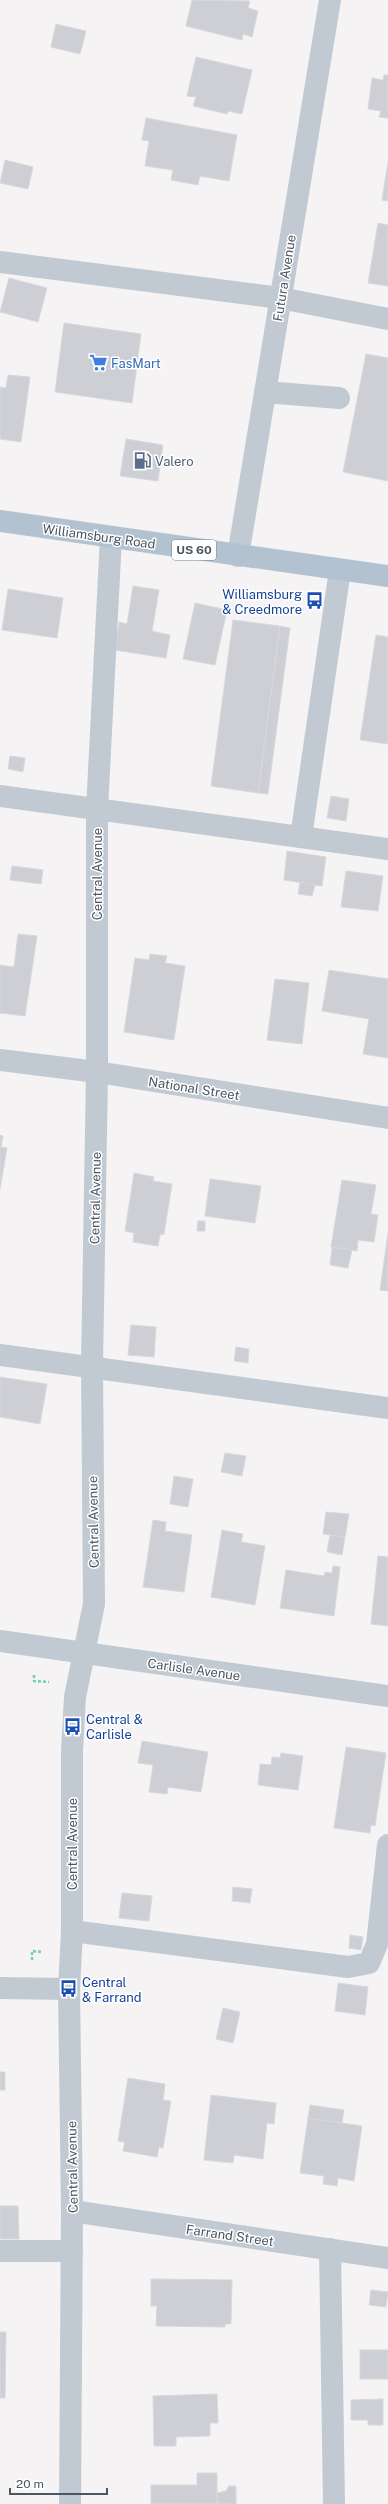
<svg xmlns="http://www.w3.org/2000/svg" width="388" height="2504" font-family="'Public Sans',sans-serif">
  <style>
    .building { fill: #cdcfd5; stroke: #d7d9de }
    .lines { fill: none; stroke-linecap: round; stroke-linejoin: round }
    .path { stroke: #7ad0a6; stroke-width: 2.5; stroke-dasharray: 3 2; stroke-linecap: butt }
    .minor { stroke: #c1cad2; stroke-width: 22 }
    .major { stroke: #b3c2d1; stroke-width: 22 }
    .labels { text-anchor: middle; stroke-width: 3; stroke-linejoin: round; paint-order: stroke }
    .shield { fill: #fff; stroke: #808990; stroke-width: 1 }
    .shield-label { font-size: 12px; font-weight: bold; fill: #4a5661 }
    .street-label { font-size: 13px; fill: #4a5661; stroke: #fff }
    .shop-label { font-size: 13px; fill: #366cbe; stroke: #fff; text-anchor: start }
    .service-label { font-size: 13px; fill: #4e5e75; stroke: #fff; text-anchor: start }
    .transit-label { font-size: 13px; fill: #164399; stroke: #fff; text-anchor: start }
  </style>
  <rect width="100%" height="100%" fill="#f5f3f3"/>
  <g class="building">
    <path d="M 192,0 L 250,1 L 248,8 L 258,11 L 252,37 L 243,34 L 242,40 L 186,26 Z"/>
    <path d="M 56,24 L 86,31 L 80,54 L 51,47 Z"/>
    <path d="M 196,57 L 252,70 L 242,114 L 228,111 L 227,114 L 193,106 L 196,97 L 187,96 Z"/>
    <path d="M 384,75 L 388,75 L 388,118 L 379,117 L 381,111 L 368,109 L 372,78 L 383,80 Z"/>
    <path d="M 146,118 L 237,135 L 229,181 L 200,176 L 198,185 L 171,180 L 173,170 L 145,166 L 149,141 L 142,140 Z"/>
    <path d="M 5,160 L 33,167 L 28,189 L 0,183 Z"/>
    <path d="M 388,162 L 388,201 L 382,200 Z"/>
    <path d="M 378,223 L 388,225 L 388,286 L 368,283 Z"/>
    <path d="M 9,278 L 47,288 L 38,322 L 0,312 Z"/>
    <path d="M 64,323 L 141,334 L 132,403 L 55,392 Z"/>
    <path d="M 366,354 L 388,358 L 388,481 L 343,472 Z"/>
    <path d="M 8,375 L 30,377 L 21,442 L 0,439 L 0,387 L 6,388 Z"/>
    <path d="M 126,439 L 163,445 L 158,481 L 120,476 Z"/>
    <path d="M 133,586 L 159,590 L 152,631 L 170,635 L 166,658 L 115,650 L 119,622 L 127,624 Z"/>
    <path d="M 8,589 L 63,598 L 57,638 L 2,630 Z"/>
    <path d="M 195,603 L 227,610 L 215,665 L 183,659 Z"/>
    <path d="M 233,620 L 280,626 L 258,793 L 211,786 Z"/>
    <path d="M 280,626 L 290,628 L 268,794 L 258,793 Z"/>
    <path d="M 376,635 L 388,637 L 388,744 L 360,740 Z"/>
    <path d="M 10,756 L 25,758 L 23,772 L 8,769 Z"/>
    <path d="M 331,796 L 349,799 L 346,821 L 327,818 Z"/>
    <path d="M 287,851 L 326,857 L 322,886 L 284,880 Z"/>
    <path d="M 12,866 L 43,870 L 41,884 L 10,880 Z"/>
    <path d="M 346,871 L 383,876 L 378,911 L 341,907 Z"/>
    <path d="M 300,882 L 315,885 L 312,896 L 298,894 Z"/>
    <path d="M 18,934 L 37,936 L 25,1016 L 0,1013 L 0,965 L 14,967 Z"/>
    <path d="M 150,954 L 167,956 L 165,963 L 185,966 L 174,1040 L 124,1032 L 135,958 L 149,960 Z"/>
    <path d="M 329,970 L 388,979 L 388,1058 L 363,1054 L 369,1019 L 322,1011 Z"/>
    <path d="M 275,979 L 309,983 L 302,1044 L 267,1040 Z"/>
    <path d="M 0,1135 L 3,1136 L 1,1147 L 7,1148 L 0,1189 Z"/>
    <path d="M 134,1173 L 154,1177 L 153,1181 L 172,1184 L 164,1234 L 160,1235 L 158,1246 L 133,1242 L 134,1233 L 125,1231 Z"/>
    <path d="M 210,1179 L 261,1186 L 255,1223 L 205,1216 Z"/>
    <path d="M 342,1180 L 376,1185 L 371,1214 L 378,1215 L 374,1242 L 358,1240 L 357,1251 L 331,1247 Z"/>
    <path d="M 198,1221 L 205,1221 L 205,1231 L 197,1231 Z"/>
    <path d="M 388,1233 L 388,1291 L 380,1290 Z"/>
    <path d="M 332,1247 L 352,1250 L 348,1268 L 330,1265 Z"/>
    <path d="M 131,1325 L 156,1327 L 154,1357 L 128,1355 Z"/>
    <path d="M 236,1347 L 249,1349 L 248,1363 L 234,1361 Z"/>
    <path d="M 0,1377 L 47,1384 L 40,1424 L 0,1417 Z"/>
    <path d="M 225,1453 L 246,1456 L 242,1476 L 221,1472 Z"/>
    <path d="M 174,1476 L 193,1479 L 188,1507 L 170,1504 Z"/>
    <path d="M 326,1512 L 349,1514 L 345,1537 L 323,1534 Z"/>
    <path d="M 153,1520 L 166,1522 L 165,1531 L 192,1535 L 184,1592 L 143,1587 Z"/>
    <path d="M 222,1530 L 243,1534 L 241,1542 L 265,1546 L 255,1605 L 211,1597 Z"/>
    <path d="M 330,1535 L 345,1537 L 342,1555 L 327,1552 Z"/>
    <path d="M 378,1556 L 388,1557 L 388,1626 L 371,1624 Z"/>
    <path d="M 333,1566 L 340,1567 L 334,1616 L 280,1608 L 286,1570 L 324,1576 L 325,1572 L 332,1573 Z"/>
    <path d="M 142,1741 L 208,1752 L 201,1792 L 168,1787 L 167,1794 L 149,1792 L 153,1765 L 138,1763 Z"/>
    <path d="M 346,1747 L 386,1753 L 375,1826 L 371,1825 L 370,1833 L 334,1828 Z"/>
    <path d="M 281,1753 L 303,1756 L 298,1790 L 258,1785 L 260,1764 L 271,1765 L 272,1757 L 280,1758 Z"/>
    <path d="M 233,1887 L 252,1889 L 250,1903 L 232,1901 Z"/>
    <path d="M 122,1893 L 152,1896 L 149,1921 L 119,1918 Z"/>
    <path d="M 350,1935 L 363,1937 L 361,1950 L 349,1948 Z"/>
    <path d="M 338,1983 L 368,1987 L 365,2015 L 335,2011 Z"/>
    <path d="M 223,2008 L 240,2012 L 233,2043 L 216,2039 Z"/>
    <rect x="0" y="2072" width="5" height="18"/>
    <path d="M 128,2078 L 165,2084 L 163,2100 L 171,2101 L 163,2148 L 159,2147 L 157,2157 L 123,2151 L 125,2142 L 118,2141 Z"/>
    <path d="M 211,2095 L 276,2103 L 274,2124 L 267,2123 L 263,2159 L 234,2155 L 233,2163 L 204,2160 Z"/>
    <path d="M 310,2105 L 344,2110 L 342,2123 L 308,2118 Z"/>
    <path d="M 308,2118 L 362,2126 L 354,2181 L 338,2178 L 337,2186 L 323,2184 L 324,2176 L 300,2173 Z"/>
    <path d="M 0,2206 L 18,2206 L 19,2239 L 0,2239 Z"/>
    <path d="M 151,2279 L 232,2280 L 231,2324 L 225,2324 L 225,2327 L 156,2326 L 157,2306 L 151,2306 Z"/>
    <path d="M 371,2290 L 388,2292 L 386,2307 L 369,2305 Z"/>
    <path d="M 0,2332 L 6,2332 L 5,2398 L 0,2398 Z"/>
    <rect x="360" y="2350" width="28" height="29"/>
    <path d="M 217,2394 L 218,2423 L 210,2423 L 210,2436 L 176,2437 L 176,2446 L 154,2446 L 153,2396 Z"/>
    <path d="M 383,2399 L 383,2425 L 368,2425 L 368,2420 L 351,2420 L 351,2400 Z"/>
    <path d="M 197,2473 L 217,2473 L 217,2504 L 151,2504 L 151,2485 L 197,2485 Z"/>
    <path d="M 229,2486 L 236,2486 L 236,2504 L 217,2504 L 217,2493 L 226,2491 Z"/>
  </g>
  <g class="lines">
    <g class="path">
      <path d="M 34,1675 L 34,1681 L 49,1682"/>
      <path d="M 32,1960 L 32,1951 L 42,1952"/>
    </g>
    <g class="minor">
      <path d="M 0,262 L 280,298 L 388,319"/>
      <path d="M 265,392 L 339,398"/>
      <path d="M 238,556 L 330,0"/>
      <path d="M 0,796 L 388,849"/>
      <path d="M 301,837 L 340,570"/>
      <path d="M 0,1060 L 97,1072 L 388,1118"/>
      <path d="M 0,1355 L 388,1408"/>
      <path d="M 0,1641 L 388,1696"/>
      <path d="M 72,1931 L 348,1967 L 369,1963 L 377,1944 L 388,1845"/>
      <path d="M 0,1988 L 69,1989"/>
      <path d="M 72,2211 L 388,2258"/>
      <path d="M 330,2249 L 334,2504"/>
      <path d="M 0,2251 L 72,2251"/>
      <path d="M 70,2504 L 72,2211 L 69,1989 L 72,1931 L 72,1750 L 75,1697 L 94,1604 L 92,1366 L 97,1072 L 97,810 L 111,537"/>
    </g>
    <path class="major" d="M 0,521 L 388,576"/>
  </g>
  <defs>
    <symbol id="supermarket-bare" viewBox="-9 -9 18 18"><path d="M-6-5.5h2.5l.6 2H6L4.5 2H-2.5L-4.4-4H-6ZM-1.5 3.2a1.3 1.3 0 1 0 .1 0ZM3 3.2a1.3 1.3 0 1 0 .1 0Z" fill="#3f7fe0" stroke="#fff" stroke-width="2.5" paint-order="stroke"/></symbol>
    <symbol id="fuel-bare" viewBox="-9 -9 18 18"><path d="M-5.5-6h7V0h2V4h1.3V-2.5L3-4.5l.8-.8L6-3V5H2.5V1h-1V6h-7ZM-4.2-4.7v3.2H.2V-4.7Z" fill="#5c6f8a" stroke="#fff" stroke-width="2.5" paint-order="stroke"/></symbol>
    <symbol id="bus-bare" viewBox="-9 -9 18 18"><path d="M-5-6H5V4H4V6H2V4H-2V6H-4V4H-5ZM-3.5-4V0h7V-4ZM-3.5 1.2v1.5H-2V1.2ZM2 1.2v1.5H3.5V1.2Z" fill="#1a4fb4" stroke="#fff" stroke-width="2.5" paint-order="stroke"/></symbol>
  </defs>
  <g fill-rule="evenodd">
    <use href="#supermarket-bare" x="86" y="350" width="25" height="25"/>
    <use href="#fuel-bare" x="130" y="448" width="25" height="25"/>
    <use href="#bus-bare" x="302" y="588" width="25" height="25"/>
    <use href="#bus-bare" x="60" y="1714" width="25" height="25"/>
    <use href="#bus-bare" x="56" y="1976" width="25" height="25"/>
  </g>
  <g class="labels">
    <rect class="shield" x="172" y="540" width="44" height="20" rx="3"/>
    <g class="shield-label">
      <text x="194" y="554">US 60</text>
    </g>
    <g class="street-label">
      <text transform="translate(284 278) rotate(-81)" y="5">Futura Avenue</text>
      <text transform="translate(99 536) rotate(8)" y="5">Williamsburg Road</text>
      <text transform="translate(97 874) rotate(-90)" y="5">Central Avenue</text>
      <text transform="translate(194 1088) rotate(9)" y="5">National Street</text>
      <text transform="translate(95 1198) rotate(-89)" y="5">Central Avenue</text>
      <text transform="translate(93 1522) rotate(-91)" y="5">Central Avenue</text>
      <text transform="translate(194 1669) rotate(8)" y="5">Carlisle Avenue</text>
      <text transform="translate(72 1844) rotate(-90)" y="5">Central Avenue</text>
      <text transform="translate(72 2167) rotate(-91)" y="5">Central Avenue</text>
      <text transform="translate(230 2235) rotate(8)" y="5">Farrand Street</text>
    </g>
    <g class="shop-label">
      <text x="111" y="368">FasMart</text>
    </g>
    <g class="service-label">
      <text x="155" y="466">Valero</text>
    </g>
    <g class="transit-label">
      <text x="302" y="599" text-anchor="end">Williamsburg<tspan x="302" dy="15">&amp; Creedmore</tspan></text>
      <text x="86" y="1724">Central &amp;<tspan x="86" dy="15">Carlisle</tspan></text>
      <text x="82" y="1987">Central<tspan x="82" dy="15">&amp; Farrand</tspan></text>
    </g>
  </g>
  <path d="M10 2488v6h97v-6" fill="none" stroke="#4a5661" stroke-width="2"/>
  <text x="16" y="2488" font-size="12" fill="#4a5661" stroke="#ffffff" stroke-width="3" paint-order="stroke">20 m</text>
</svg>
